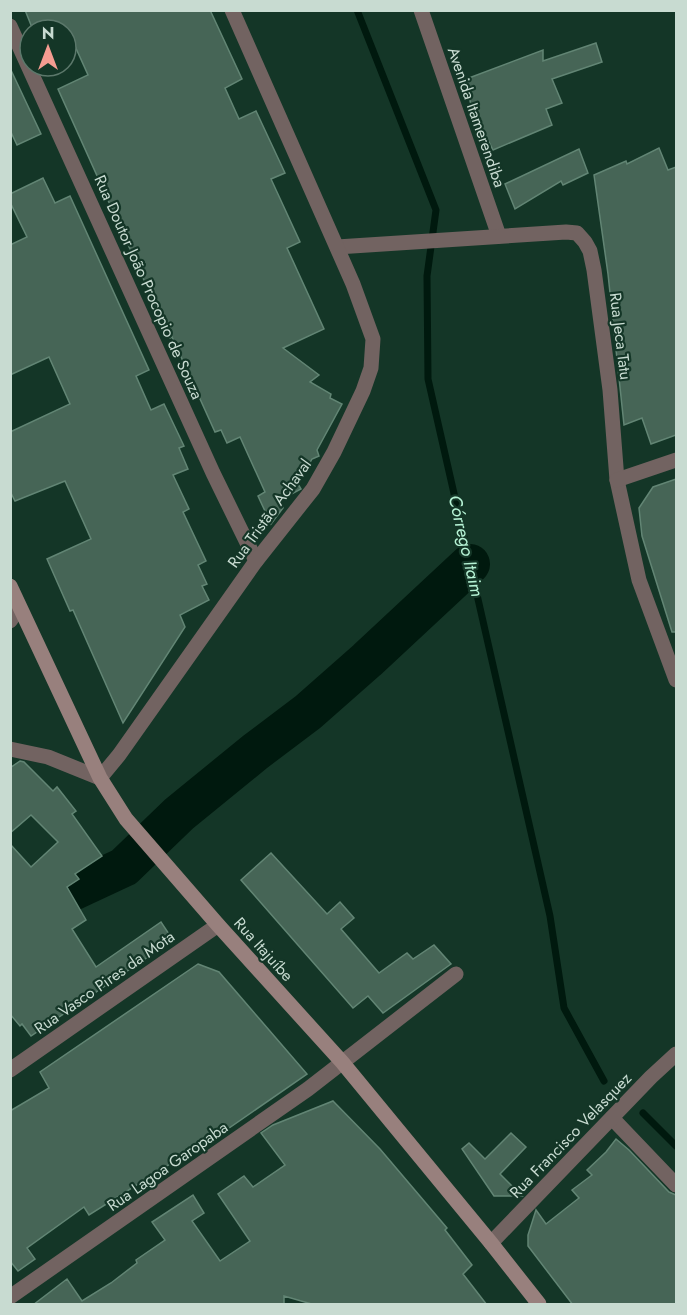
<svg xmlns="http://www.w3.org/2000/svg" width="687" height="1315" font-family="Jost,sans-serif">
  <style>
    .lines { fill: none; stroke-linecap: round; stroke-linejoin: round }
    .stream { stroke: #00190e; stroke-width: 7 }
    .river { stroke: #00190e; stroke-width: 40 }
    .building { fill: #466556; stroke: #628574; stroke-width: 1.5 }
    .minor { stroke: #726361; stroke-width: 15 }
    .secondary { stroke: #98807d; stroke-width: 15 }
    .labels { text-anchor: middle; stroke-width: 4.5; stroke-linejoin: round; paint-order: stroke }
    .street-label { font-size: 16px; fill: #c8dbd1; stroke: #143627 }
    .water-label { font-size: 18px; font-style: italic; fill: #b6f3d5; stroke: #143627 }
  </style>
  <rect width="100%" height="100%" fill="#143627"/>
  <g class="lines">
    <g class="stream">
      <path d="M 357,10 L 436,210 L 427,276 L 428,379 L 550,916 L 564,1008 L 604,1081"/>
      <path d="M 643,1113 L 676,1146"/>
    </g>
    <path class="river" d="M 19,916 L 124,867 L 179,814 L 255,752 L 308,712 L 367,660 L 470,564"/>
  </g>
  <g class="building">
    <path d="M 25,10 L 210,10 L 242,79 L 225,88 L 239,119 L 256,111 L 285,173 L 271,179 L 300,242 L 287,248 L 324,329 L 283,348 L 319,375 L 310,382 L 331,394 L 330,398 L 342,404 L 317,450 L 319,456 L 312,459 L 298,484 L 301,489 L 280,500 L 283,508 L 271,524 L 258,496 L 265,492 L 240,437 L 227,443 L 221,430 L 215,432 L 172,337 L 170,338 L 58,89 L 88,75 L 74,44 L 66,47 L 66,30 L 33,30 Z"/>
    <path d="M 596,43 L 602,62 L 552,79 L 562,103 L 546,109 L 552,125 L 493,150 L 484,132 L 479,135 L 469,97 L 461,81 L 543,50 L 543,61 Z"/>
    <path d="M 10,68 L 41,134 L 17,145 L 10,130 Z"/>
    <path d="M 659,148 L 668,170 L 676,167 L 676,435 L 651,444 L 642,418 L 624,425 L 608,274 L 594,175 L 626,161 L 627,164 Z"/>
    <path d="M 579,149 L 588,173 L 563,185 L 561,181 L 515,209 L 505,184 Z"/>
    <path d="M 43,178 L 55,203 L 70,196 L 149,370 L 136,376 L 151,410 L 164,404 L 184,446 L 179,448 L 188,469 L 173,475 L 189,509 L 183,512 L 206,561 L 198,565 L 207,584 L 202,586 L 209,600 L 180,615 L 185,627 L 123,723 L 73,610 L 70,611 L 47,559 L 91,539 L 65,481 L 15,501 L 10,491 L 10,432 L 70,404 L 49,357 L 10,375 L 10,245 L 27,237 L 10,202 L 10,194 Z"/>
    <path d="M 676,479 L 676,632 L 672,632 L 642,536 L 639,508 L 653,487 Z"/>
    <path d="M 20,761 L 24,762 L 53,791 L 57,787 L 76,811 L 72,814 L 102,856 L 75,874 L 79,879 L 67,887 L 86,920 L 72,929 L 96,967 L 161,922 L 173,940 L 31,1036 L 22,1024 L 20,1026 L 10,1014 L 10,844 L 31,867 L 58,842 L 31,815 L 10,833 L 10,768 Z"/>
    <path d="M 271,853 L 327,914 L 340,902 L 354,918 L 341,929 L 379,973 L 407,953 L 413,959 L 434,945 L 451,964 L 383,1013 L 368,996 L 353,1008 L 241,880 Z"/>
    <path d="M 198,964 L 219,972 L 307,1074 L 209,1142 L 208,1140 L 89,1215 L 84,1207 L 27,1248 L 35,1259 L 18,1271 L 10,1261 L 10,1111 L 49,1088 L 40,1072 Z"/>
    <path d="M 333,1101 L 380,1149 L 447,1228 L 445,1230 L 472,1265 L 463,1274 L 487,1305 L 315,1305 L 284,1296 L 284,1305 L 33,1305 L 67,1279 L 82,1301 L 111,1283 L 137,1263 L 136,1260 L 165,1240 L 152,1222 L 193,1195 L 204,1213 L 192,1221 L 220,1261 L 250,1241 L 218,1194 L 244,1176 L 253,1187 L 285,1165 L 261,1133 L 273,1125 Z"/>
    <path d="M 511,1133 L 526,1147 L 500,1174 L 522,1196 L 494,1196 L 462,1149 L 469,1143 L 485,1159 Z"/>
    <path d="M 616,1139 L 629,1150 L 669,1192 L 676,1195 L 676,1305 L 573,1305 L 528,1246 L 528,1235 L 536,1210 L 546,1224 L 579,1198 L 572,1190 L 592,1175 L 587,1170 L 606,1152 Z"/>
  </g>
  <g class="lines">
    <g class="minor">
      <path d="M 421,10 L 499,236"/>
      <path d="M 10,26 L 213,473 L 256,561"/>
      <path d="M 337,247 L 566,232 L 577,233 L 585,242 L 590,251 L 594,270 L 610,390 L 617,480 L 639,580 L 676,680"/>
      <path d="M 617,480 L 676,460"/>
      <path d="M 10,621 L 19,608"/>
      <path d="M 10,749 L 48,757 L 100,778 L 119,755 L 256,561 L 313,489 L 334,452 L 363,391 L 371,368 L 373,339 L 353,284 L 232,10"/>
      <path d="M 10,1070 L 218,925"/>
      <path d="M 612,1118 L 676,1185"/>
      <path d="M 491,1243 L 651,1077 L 676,1054"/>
      <path d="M 10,1297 L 308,1089 L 456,974"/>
    </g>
    <path class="secondary" d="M 10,586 L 100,778 L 126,819 L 218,925 L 342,1062 L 491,1243 L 539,1304"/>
  </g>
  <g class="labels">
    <g class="street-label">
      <text transform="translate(477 117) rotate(71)" y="6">Avenida Itamerendiba</text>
      <text transform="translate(149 287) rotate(66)" y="6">Rua Doutor João Procopio de Souza</text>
      <text transform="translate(621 336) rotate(83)" y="6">Rua Jeca Tatu</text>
      <text transform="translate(269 513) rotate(-54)" y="6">Rua Tristão Achaval</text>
      <text transform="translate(264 949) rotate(48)" y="6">Rua Itajuíbe</text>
      <text transform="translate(104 982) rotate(-35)" y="6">Rua Vasco Pires da Mota</text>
      <text transform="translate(570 1135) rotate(-46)" y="6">Rua Francisco Velasquez</text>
      <text transform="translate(167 1166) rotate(-35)" y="6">Rua Lagoa Garopaba</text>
    </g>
    <g class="water-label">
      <text transform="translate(466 546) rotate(77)" y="6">Córrego Itaim</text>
    </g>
  </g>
  <rect width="687" height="1315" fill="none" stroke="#c8dbd1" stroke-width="24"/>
  <g transform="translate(48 48)"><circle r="28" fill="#143627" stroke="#5c786b" stroke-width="1.5"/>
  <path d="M0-4.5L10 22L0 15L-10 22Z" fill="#f59c91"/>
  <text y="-9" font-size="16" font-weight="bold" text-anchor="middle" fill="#c8dbd1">N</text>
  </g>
</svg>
